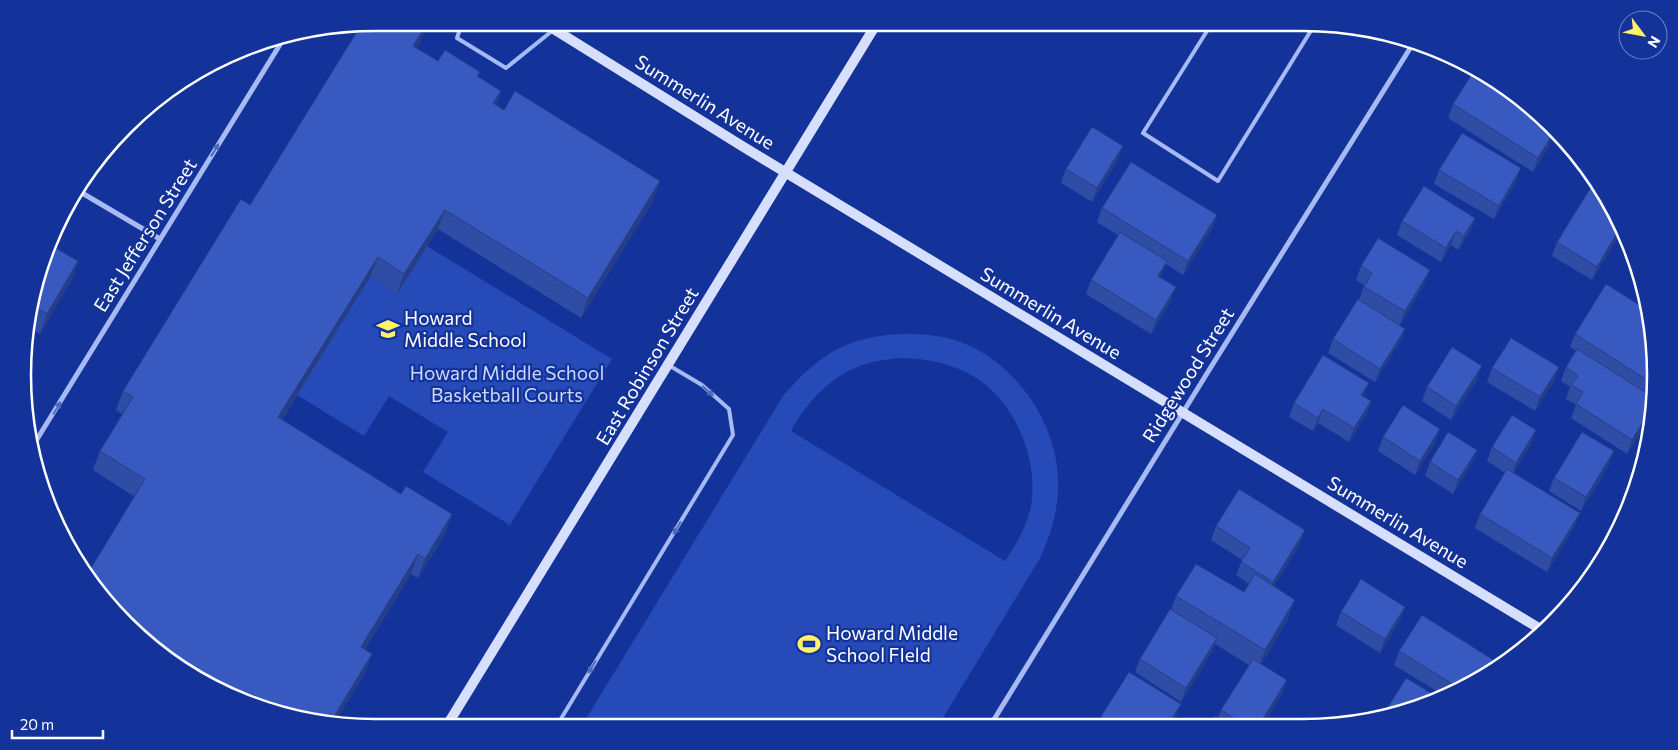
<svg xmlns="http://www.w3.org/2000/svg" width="1678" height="750" font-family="Commissioner,sans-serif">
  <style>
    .green { fill: #264bb8; fill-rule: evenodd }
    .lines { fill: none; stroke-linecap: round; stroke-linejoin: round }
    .lane { stroke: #a6baf3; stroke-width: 4 }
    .street { stroke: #a6baf3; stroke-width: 5 }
    .secondary { stroke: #d6dffd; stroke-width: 10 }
    .wall { fill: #2f4da5 }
    .shaded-wall { fill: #263e86 }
    .building { fill: #3759c0; stroke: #263e86 }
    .oneway { fill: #4e69be }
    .labels { text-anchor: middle; stroke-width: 4.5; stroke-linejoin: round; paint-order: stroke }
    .street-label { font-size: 19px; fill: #fff; stroke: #13339a }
    .poi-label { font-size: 19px; fill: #fff; stroke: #13339a; text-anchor: start }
    .park-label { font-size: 19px; fill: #cedafd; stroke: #13339a }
    .rim { fill: none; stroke: #fff; stroke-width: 2.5 }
  </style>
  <rect width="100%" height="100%" fill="#13339a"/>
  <g class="green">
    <path d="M 427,246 L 612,359 L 510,525 L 423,472 L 448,432 L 389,396 L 364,436 L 297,395 L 370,277 L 397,293 Z"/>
    <path d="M 904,334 C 924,334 942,335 960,342 C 988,352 1011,372 1028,395 C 1065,447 1067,503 1039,560 L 938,726 L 581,727 L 783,396 C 820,354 847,336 904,334 ZM 899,358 C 925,358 951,363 973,376 C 1015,401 1039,459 1031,506 C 1027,527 1016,544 1005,561 L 791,431 C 808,399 836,371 872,362 C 881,360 890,359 899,358 Z"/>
  </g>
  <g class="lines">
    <g class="lane">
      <path d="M 462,23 L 457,38 L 506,68 L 552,31"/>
      <path d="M 740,23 L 751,30 L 756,23"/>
      <path d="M 1212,23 L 1143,133 L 1218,181 L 1315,24"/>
      <path d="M 556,727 L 733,435 L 729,409 L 702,385 L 670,366"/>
    </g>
    <g class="street">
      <path d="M 77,190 L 160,239"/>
      <path d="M 31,449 L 284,38"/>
      <path d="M 990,726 L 1206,375 L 1414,42"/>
    </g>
    <g class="secondary">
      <path d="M 544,23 L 742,146 L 1542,630"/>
      <path d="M 446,727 L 877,23"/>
    </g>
  </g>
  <g class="wall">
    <path d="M 421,41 L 417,48 L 438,61 L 480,72 L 478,77 L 501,91 L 496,105 L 653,201 L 581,318 L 438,229 L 397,294 L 370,277 L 282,420 L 401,494 L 452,514 L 445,534 L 418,578 L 411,574 L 365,649 L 372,654 L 365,673 L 334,723 L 306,721 L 135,497 L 93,470 L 100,451 L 122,414 L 116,410 L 123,391 Z"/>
    <path d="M 1499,82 L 1542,117 L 1539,122 L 1554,132 L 1549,146 L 1533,172 L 1448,118 L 1453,104 Z"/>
    <path d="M 1118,160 L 1092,202 L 1061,183 L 1066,169 Z"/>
    <path d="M 1439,170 L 1516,182 L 1494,219 L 1434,184 Z"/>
    <path d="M 1596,179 L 1623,229 L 1592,280 L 1552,256 L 1557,242 Z"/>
    <path d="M 1102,208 L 1217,215 L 1212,229 L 1183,275 L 1166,264 L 1160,277 L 1171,301 L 1151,334 L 1086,294 L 1091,280 L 1118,235 L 1097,222 Z"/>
    <path d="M 1475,218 L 1470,232 L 1458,250 L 1451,245 L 1441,262 L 1397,235 L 1402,221 Z"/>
    <path d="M 52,246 L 78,261 L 71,281 L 40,334 L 29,328 L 26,334 L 29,307 Z"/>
    <path d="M 1361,266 L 1425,283 L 1400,325 L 1405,329 L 1400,342 L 1375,382 L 1328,353 L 1333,339 L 1359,300 L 1364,285 L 1356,280 Z"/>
    <path d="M 1575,334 L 1656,375 L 1652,415 L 1627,454 L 1571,418 L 1576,405 L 1566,399 L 1570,387 L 1561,381 L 1566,367 L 1576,351 L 1570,347 Z"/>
    <path d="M 1492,368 L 1554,381 L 1535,411 L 1487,382 Z"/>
    <path d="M 1477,380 L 1451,420 L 1422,401 L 1427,387 Z"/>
    <path d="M 1364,397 L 1371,401 L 1366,415 L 1349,442 L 1318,423 L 1313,431 L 1289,417 L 1294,403 Z"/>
    <path d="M 1536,430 L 1531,444 L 1514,472 L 1575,526 L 1547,572 L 1475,528 L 1480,514 L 1505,473 L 1487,461 L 1492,447 Z"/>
    <path d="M 1383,437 L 1435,443 L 1415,475 L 1378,451 Z"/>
    <path d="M 1477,450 L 1472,463 L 1453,494 L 1425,476 L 1430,462 Z"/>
    <path d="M 1609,465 L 1581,511 L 1549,491 L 1554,478 Z"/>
    <path d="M 1216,526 L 1300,544 L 1274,586 L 1288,619 L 1261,664 L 1287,680 L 1282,694 L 1263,725 L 1209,725 L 1218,718 L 1221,710 L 1249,665 L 1215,644 L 1212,652 L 1181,702 L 1135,672 L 1140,659 L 1171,610 L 1176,596 L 1244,592 L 1249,584 L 1236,575 L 1242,560 L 1211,540 Z"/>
    <path d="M 1405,607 L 1400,620 L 1380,653 L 1336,625 L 1341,612 Z"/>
    <path d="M 1399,651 L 1492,669 L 1445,696 L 1394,665 Z"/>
    <path d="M 1100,718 L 1176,718 L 1172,725 L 1098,725 Z"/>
  </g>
  <g class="shaded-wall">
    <path d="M 428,22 L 421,41 L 406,65 L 413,46 Z"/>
    <path d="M 501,91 L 494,111 L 493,103 Z"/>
    <path d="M 1539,115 L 1542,117 L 1531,134 L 1536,120 Z"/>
    <path d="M 1554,132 L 1549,146 L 1533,172 L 1538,158 Z"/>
    <path d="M 1123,146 L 1118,160 L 1092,202 L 1097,188 Z"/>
    <path d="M 1521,168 L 1516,182 L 1494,219 L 1499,206 Z"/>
    <path d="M 660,181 L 653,201 L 581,318 L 588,298 Z"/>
    <path d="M 445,210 L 438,229 L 397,294 L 404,274 Z"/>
    <path d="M 1217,215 L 1212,229 L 1183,275 L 1188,261 Z"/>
    <path d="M 1475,218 L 1470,232 L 1458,250 L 1464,236 Z"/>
    <path d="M 1621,226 L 1623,229 L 1592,280 L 1597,267 Z"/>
    <path d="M 1456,231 L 1451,245 L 1441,262 L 1446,248 Z"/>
    <path d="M 378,257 L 370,277 L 271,437 L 278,417 Z"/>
    <path d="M 78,261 L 71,281 L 40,334 L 47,314 Z"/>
    <path d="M 1167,261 L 1162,275 L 1153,289 L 1158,276 Z"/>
    <path d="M 1430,270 L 1425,283 L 1400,325 L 1405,311 Z"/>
    <path d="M 1176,287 L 1171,301 L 1151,334 L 1156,320 Z"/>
    <path d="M 33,318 L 28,332 L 26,334 L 27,328 Z"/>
    <path d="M 1405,329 L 1400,342 L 1375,382 L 1380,369 Z"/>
    <path d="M 1482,366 L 1477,380 L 1451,420 L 1456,406 Z"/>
    <path d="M 1559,367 L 1554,381 L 1535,411 L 1540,397 Z"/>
    <path d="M 1369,383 L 1364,397 L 1361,395 Z"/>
    <path d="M 1371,401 L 1366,415 L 1349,442 L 1354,428 Z"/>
    <path d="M 1652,408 L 1652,415 L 1627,454 L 1632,440 Z"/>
    <path d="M 1323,409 L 1318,423 L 1313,431 L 1318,418 Z"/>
    <path d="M 1440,429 L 1435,443 L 1415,475 L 1420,461 Z"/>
    <path d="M 1536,430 L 1531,444 L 1511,477 L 1516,463 Z"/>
    <path d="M 1477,450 L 1472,463 L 1453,494 L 1458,480 Z"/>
    <path d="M 1614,451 L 1609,465 L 1581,511 L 1586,497 Z"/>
    <path d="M 1580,513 L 1575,526 L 1547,572 L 1552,558 Z"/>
    <path d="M 452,514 L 445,534 L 418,578 L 425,559 Z"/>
    <path d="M 1305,530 L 1300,544 L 1268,595 L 1273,582 Z"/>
    <path d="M 418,554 L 411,574 L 354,666 L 361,647 Z"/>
    <path d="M 1295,600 L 1288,619 L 1258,670 L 1265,650 Z"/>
    <path d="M 1405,607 L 1400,620 L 1380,653 L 1385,639 Z"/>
    <path d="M 1217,638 L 1212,652 L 1181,702 L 1186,688 Z"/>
    <path d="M 372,654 L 365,673 L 334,723 L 330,723 Z"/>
    <path d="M 1287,680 L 1282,694 L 1263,725 L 1259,725 Z"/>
    <path d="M 1181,704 L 1176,718 L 1172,725 L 1168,725 Z"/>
  </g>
  <g class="building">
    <path d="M 375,22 L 428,22 L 413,46 L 438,61 L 445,50 L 480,72 L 477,76 L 501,91 L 493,103 L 504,110 L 515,91 L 660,181 L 588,298 L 445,210 L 404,274 L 378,257 L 278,417 L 401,494 L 406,486 L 452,514 L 425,559 L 418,554 L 361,647 L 372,654 L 330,723 L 306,721 L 240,701 L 143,640 L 88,573 L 145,479 L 100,451 L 133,397 L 123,391 L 241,199 L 250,205 L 361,25 Z"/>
    <path d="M 1475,69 L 1499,82 L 1539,115 L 1536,120 L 1554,132 L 1538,158 L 1453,104 Z"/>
    <path d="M 1092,127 L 1123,146 L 1097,188 L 1066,169 Z"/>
    <path d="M 1462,133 L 1521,168 L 1499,206 L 1439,170 Z"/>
    <path d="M 1131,162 L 1217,215 L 1188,261 L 1102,208 Z"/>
    <path d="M 1596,179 L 1621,226 L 1597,267 L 1557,242 Z"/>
    <path d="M 1424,186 L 1475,218 L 1464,236 L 1456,231 L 1446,248 L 1402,221 Z"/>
    <path d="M 1120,232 L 1167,261 L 1158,276 L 1176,287 L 1156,320 L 1091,280 Z"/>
    <path d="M 1378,238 L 1430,270 L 1405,311 L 1364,287 L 1372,273 L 1361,266 Z"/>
    <path d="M 52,246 L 78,261 L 47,314 L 30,304 Z"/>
    <path d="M 1606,284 L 1649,311 L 1656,375 L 1655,385 L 1575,334 Z"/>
    <path d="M 1358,299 L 1405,329 L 1380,369 L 1333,339 Z"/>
    <path d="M 28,316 L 33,318 L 27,328 Z"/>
    <path d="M 1511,338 L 1559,367 L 1540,397 L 1492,368 Z"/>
    <path d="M 1452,347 L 1482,366 L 1456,406 L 1427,387 Z"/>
    <path d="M 1577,349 L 1653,397 L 1652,408 L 1632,440 L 1576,404 L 1583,392 L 1571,385 L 1578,376 L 1566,367 Z"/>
    <path d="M 1323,355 L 1369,383 L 1361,395 L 1371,401 L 1354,428 L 1323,409 L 1318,418 L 1294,403 Z"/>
    <path d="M 1403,405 L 1440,429 L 1420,461 L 1383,437 Z"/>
    <path d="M 1512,415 L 1536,430 L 1516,463 L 1492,447 Z"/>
    <path d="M 1448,432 L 1477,450 L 1458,480 L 1430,462 Z"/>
    <path d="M 1582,432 L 1614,451 L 1586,497 L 1554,478 Z"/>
    <path d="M 1507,469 L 1580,513 L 1552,558 L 1480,514 Z"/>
    <path d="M 1239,489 L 1305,530 L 1273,582 L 1241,562 L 1250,548 L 1216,526 Z"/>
    <path d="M 1196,564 L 1244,592 L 1255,574 L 1295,600 L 1265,650 L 1176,596 Z"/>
    <path d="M 1361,579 L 1405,607 L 1385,639 L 1341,612 Z"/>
    <path d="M 1170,609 L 1217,638 L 1186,688 L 1140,659 Z"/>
    <path d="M 1422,615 L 1495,661 L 1489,671 L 1459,688 L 1399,651 Z"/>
    <path d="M 1253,659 L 1287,680 L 1259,725 L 1245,725 L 1221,710 Z"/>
    <path d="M 1129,672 L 1181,704 L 1168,725 L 1112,725 L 1100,718 Z"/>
    <path d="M 1406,678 L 1441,699 L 1438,701 L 1383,715 Z"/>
    <path d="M 1215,716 L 1230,725 L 1209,725 Z"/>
  </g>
  <defs><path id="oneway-solid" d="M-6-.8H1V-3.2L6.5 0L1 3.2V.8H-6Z" transform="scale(1.25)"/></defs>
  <g class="oneway">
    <use href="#oneway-solid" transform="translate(215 150) rotate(-58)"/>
    <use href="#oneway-solid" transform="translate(708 391) rotate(41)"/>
    <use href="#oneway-solid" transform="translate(57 408) rotate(-59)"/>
    <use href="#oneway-solid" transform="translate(677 528) rotate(121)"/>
    <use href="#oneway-solid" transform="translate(592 667) rotate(121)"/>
  </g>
  <defs>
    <symbol id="school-bare" viewBox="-9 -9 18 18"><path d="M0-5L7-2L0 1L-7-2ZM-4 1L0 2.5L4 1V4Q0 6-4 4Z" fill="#fff169" stroke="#13339a" stroke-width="2.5" paint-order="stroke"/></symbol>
    <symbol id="stadium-bare" viewBox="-9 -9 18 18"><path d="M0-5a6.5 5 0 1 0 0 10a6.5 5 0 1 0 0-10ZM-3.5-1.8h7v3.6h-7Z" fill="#fff169" stroke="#13339a" stroke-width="2.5" paint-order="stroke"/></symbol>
  </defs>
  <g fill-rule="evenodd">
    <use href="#school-bare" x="372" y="313" width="32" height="32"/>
    <use href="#stadium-bare" x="793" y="628" width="32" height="32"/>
  </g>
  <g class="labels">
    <g class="street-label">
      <text transform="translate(705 102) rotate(32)" y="7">Summerlin Avenue</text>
      <text transform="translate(145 235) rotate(-58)" y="7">East Jefferson Street</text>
      <text transform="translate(1051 313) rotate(31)" y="7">Summerlin Avenue</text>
      <text transform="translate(647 366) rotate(-59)" y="7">East Robinson Street</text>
      <text transform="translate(1188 375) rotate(-58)" y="7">Ridgewood Street</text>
      <text transform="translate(1398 522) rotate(31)" y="7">Summerlin Avenue</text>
    </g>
    <g class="poi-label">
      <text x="404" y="325">Howard<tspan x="404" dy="22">Middle School</tspan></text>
      <text x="826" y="640">Howard Middle<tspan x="826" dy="22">School FIeld</tspan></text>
    </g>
    <g class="park-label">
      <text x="507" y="380">Howard Middle School<tspan x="507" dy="22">Basketball Courts</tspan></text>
    </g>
  </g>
  <path d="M0 0H1678V750H0ZM375 31H1303A344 344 0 0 1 1647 375V375A344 344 0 0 1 1303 719H375A344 344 0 0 1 31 375V375A344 344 0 0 1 375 31Z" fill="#13339a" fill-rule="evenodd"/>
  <path class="rim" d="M375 31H1303A344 344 0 0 1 1647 375V375A344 344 0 0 1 1303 719H375A344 344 0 0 1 31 375V375A344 344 0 0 1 375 31Z"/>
  <g transform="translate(1643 35) rotate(122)"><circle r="24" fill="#13339a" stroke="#7185c2"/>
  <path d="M0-4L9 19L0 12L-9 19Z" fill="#fff169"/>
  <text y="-8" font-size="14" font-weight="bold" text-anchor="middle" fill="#ffffff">N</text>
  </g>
  <path d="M12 730v8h91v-8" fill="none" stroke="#ffffff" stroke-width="2.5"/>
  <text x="20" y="730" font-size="15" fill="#ffffff" stroke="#13339a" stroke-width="4" paint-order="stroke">20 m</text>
</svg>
